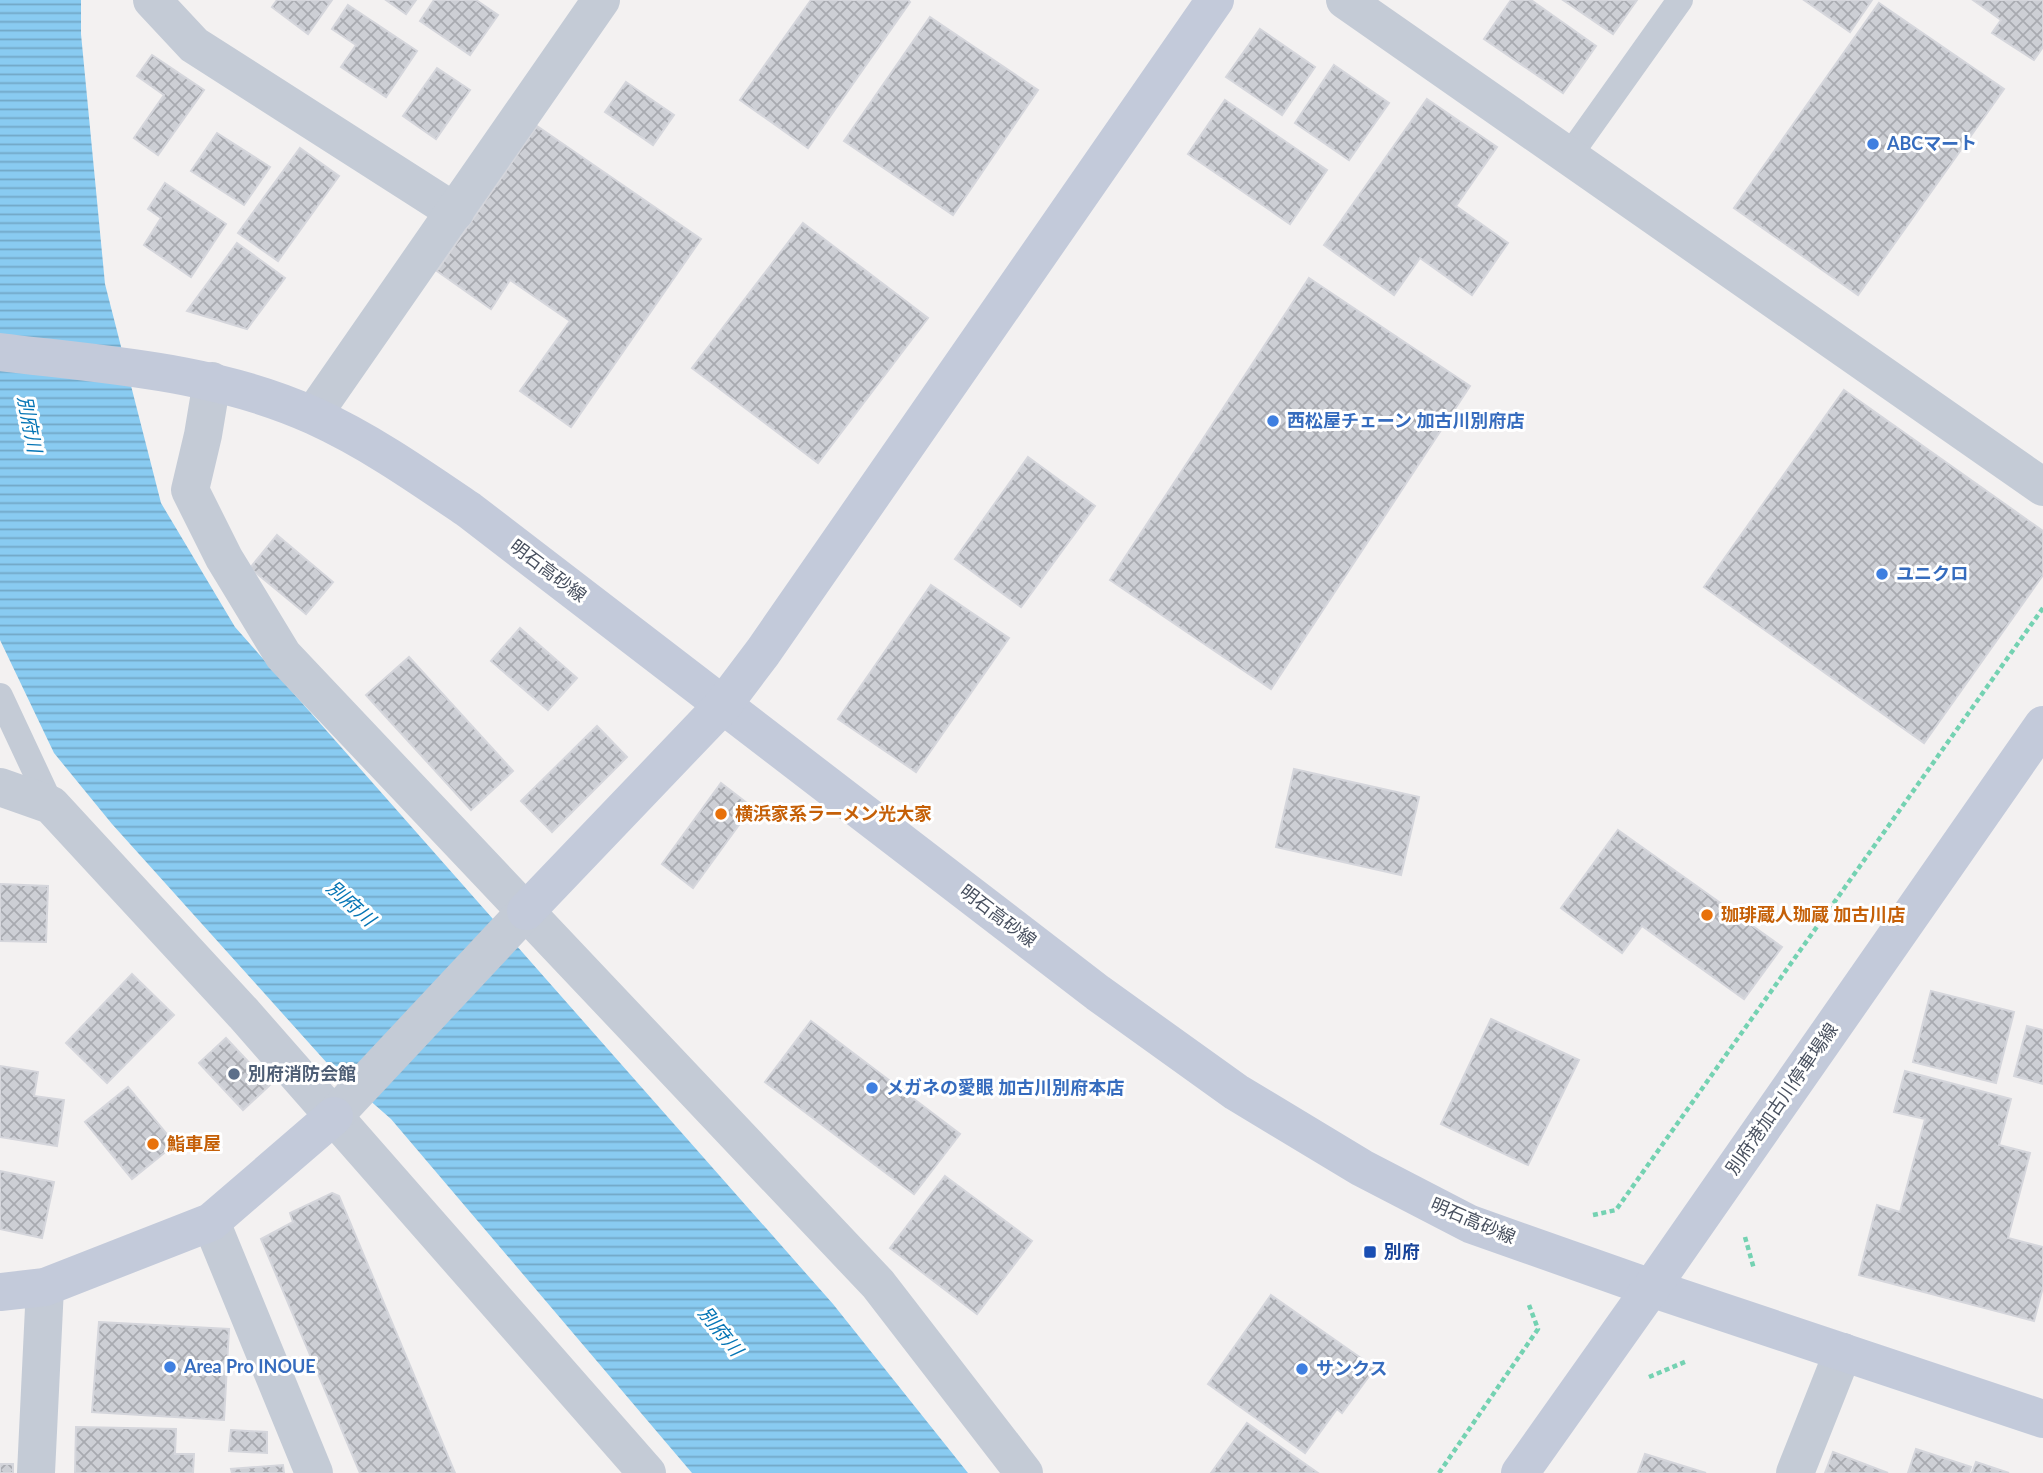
<svg xmlns="http://www.w3.org/2000/svg" width="2043" height="1473" font-family="Lato,'Noto Sans JP',sans-serif">
  <style>
    .water { fill: url(#water-rules) }
    .building { fill: url(#building-cross-hatch); stroke: #d5d6dc; stroke-width: 2 }
    .lines { fill: none; stroke-linecap: round; stroke-linejoin: round }
    .path { stroke: #74d2b2; stroke-width: 4.5; stroke-dasharray: 5 3.5; stroke-linecap: butt }
    .lane { stroke: #c4cbd6; stroke-width: 26 }
    .street { stroke: #c4cbd6; stroke-width: 38 }
    .secondary { stroke: #c3cada; stroke-width: 38 }
    .shop-dot { fill: #3f7fe0; stroke: #fff; stroke-width: 2.5 }
    .food-dot { fill: #e8710a; stroke: #fff; stroke-width: 2.5 }
    .service-dot { fill: #5c6f8a; stroke: #fff; stroke-width: 2.5 }
    .transit-dot { fill: #1a4fb4; stroke: #fff; stroke-width: 2.5 }
    .labels { text-anchor: middle; stroke-width: 6; stroke-linejoin: round; paint-order: stroke }
    .shop-label { font-size: 18px; font-weight: bold; fill: #366cbe; stroke: #fff; text-anchor: start }
    .street-label { font-size: 18px; fill: #48505f; stroke: #fff }
    .food-label { font-size: 18px; font-weight: bold; fill: #c56008; stroke: #fff; text-anchor: start }
    .service-label { font-size: 18px; font-weight: bold; fill: #4e5e75; stroke: #fff; text-anchor: start }
    .transit-label { font-size: 18px; font-weight: bold; fill: #164399; stroke: #fff; text-anchor: start }
    .water-label { font-size: 19px; font-style: italic; fill: #0575b5; stroke: #fff }
  </style>
  <defs>
    <pattern id="water-rules" width="6" height="5" patternUnits="userSpaceOnUse" patternTransform="scale(1.75)"><rect width="6" height="5" fill="#89cbf1"/><path d="M0 2.5h6" fill="none" stroke="#72a7c6"/></pattern>
    <pattern id="building-cross-hatch" width="8" height="8" patternUnits="userSpaceOnUse" patternTransform="scale(1.75)"><rect width="8" height="8" fill="#cdcfd5"/><path d="M0 0l8 8M0 8l8-8" fill="none" stroke="#a8aab0"/></pattern>
  </defs>
  <rect width="100%" height="100%" fill="#f3f1f1"/>
  <path class="water" d="M 0,0 L 81,0 L 81,34 L 105,284 L 161,503 L 235,627 L 833,1304 L 968,1473 L 692,1473 L 391,1119 L 327,1063 L 112,824 L 54,753 L 0,640 Z"/>
  <g class="building">
    <path d="M 277,0 L 332,0 L 308,34 L 272,7 Z"/>
    <path d="M 386,0 L 416,0 L 406,14 Z"/>
    <path d="M 434,0 L 476,0 L 498,15 L 470,55 L 420,21 Z"/>
    <path d="M 811,0 L 908,0 L 910,2 L 808,148 L 740,100 Z"/>
    <path d="M 1511,0 L 1531,0 L 1596,46 L 1563,93 L 1484,39 Z"/>
    <path d="M 1563,0 L 1637,0 L 1613,34 Z"/>
    <path d="M 1804,0 L 1872,0 L 1850,32 Z"/>
    <path d="M 1973,0 L 2043,0 L 2043,47 L 2034,60 L 1992,33 L 2001,20 Z"/>
    <path d="M 1879,3 L 2004,89 L 1858,295 L 1734,208 Z"/>
    <path d="M 348,5 L 417,51 L 386,97 L 341,67 L 356,45 L 332,29 Z"/>
    <path d="M 930,17 L 1038,90 L 953,215 L 844,141 Z"/>
    <path d="M 1260,29 L 1315,67 L 1282,115 L 1226,77 Z"/>
    <path d="M 152,55 L 204,90 L 158,155 L 134,138 L 164,95 L 137,76 Z"/>
    <path d="M 1334,65 L 1389,103 L 1349,160 L 1295,123 Z"/>
    <path d="M 437,68 L 470,90 L 436,139 L 403,116 Z"/>
    <path d="M 626,82 L 674,115 L 653,145 L 605,112 Z"/>
    <path d="M 1427,99 L 1497,147 L 1456,206 L 1508,243 L 1472,295 L 1420,258 L 1394,295 L 1324,245 Z"/>
    <path d="M 1225,100 L 1327,170 L 1290,224 L 1188,154 Z"/>
    <path d="M 537,126 L 701,239 L 571,427 L 520,391 L 570,321 L 510,280 L 491,309 L 437,271 Z"/>
    <path d="M 217,133 L 270,167 L 244,205 L 191,171 Z"/>
    <path d="M 300,148 L 339,176 L 278,261 L 238,233 Z"/>
    <path d="M 165,183 L 226,224 L 191,277 L 144,245 L 161,218 L 148,209 Z"/>
    <path d="M 803,223 L 928,318 L 818,463 L 692,368 Z"/>
    <path d="M 237,243 L 285,278 L 247,329 L 187,311 Z"/>
    <path d="M 1309,278 L 1470,386 L 1271,689 L 1110,580 Z"/>
    <path d="M 1844,390 L 2043,531 L 2043,575 L 1924,743 L 1704,587 Z"/>
    <path d="M 1028,457 L 1095,506 L 1021,607 L 955,559 Z"/>
    <path d="M 277,535 L 333,582 L 306,614 L 250,568 Z"/>
    <path d="M 931,585 L 1009,638 L 916,772 L 838,719 Z"/>
    <path d="M 520,628 L 577,678 L 548,710 L 491,661 Z"/>
    <path d="M 409,657 L 513,771 L 471,810 L 366,695 Z"/>
    <path d="M 597,726 L 627,757 L 552,832 L 521,801 Z"/>
    <path d="M 1294,769 L 1419,797 L 1401,875 L 1276,847 Z"/>
    <path d="M 721,783 L 752,807 L 693,888 L 662,864 Z"/>
    <path d="M 1618,830 L 1782,947 L 1744,999 L 1642,926 L 1622,953 L 1561,908 Z"/>
    <path d="M 0,884 L 48,886 L 46,942 L 0,941 Z"/>
    <path d="M 132,974 L 174,1015 L 107,1083 L 66,1043 Z"/>
    <path d="M 1931,991 L 2014,1012 L 1996,1083 L 1913,1062 Z"/>
    <path d="M 1491,1019 L 1579,1060 L 1528,1165 L 1441,1124 Z"/>
    <path d="M 811,1021 L 960,1134 L 914,1194 L 765,1082 Z"/>
    <path d="M 2027,1026 L 2043,1030 L 2043,1084 L 2014,1076 Z"/>
    <path d="M 226,1038 L 270,1085 L 243,1110 L 199,1063 Z"/>
    <path d="M 0,1066 L 38,1072 L 34,1096 L 64,1100 L 57,1146 L 0,1137 Z"/>
    <path d="M 1905,1071 L 2011,1099 L 1999,1145 L 2030,1153 L 2008,1238 L 2043,1247 L 2043,1287 L 2034,1321 L 1859,1275 L 1877,1205 L 1900,1212 L 1925,1119 L 1894,1112 Z"/>
    <path d="M 128,1087 L 175,1144 L 132,1179 L 85,1122 Z"/>
    <path d="M 0,1171 L 54,1182 L 42,1238 L 0,1229 Z"/>
    <path d="M 945,1176 L 1032,1241 L 977,1314 L 890,1248 Z"/>
    <path d="M 332,1193 L 339,1196 L 455,1473 L 360,1473 L 261,1239 L 293,1222 L 290,1213 Z"/>
    <path d="M 1271,1295 L 1375,1368 L 1342,1413 L 1337,1409 L 1305,1453 L 1208,1384 Z"/>
    <path d="M 99,1322 L 229,1329 L 224,1420 L 92,1412 Z"/>
    <path d="M 1247,1423 L 1318,1473 L 1211,1473 Z"/>
    <path d="M 76,1427 L 176,1429 L 175,1454 L 194,1454 L 193,1473 L 75,1473 Z"/>
    <path d="M 231,1430 L 267,1432 L 267,1453 L 229,1451 Z"/>
    <path d="M 1916,1449 L 1971,1467 L 1969,1473 L 1908,1473 Z"/>
    <path d="M 1833,1452 L 1888,1473 L 1825,1473 Z"/>
    <path d="M 1645,1454 L 1706,1473 L 1638,1473 Z"/>
    <path d="M 1976,1462 L 2009,1473 L 1972,1473 Z"/>
    <rect x="0" y="1464" width="13" height="9"/>
    <path d="M 283,1465 L 284,1473 L 232,1473 L 231,1469 Z"/>
  </g>
  <g class="lines">
    <g class="path">
      <path d="M 1593,1215 L 1616,1210 L 2043,608"/>
      <path d="M 1745,1237 L 1754,1269"/>
      <path d="M 1649,1377 L 1687,1361"/>
      <path d="M 1439,1473 L 1538,1329 L 1529,1305"/>
    </g>
    <g class="lane">
      <path d="M 1569,156 L 1680,0"/>
      <path d="M 0,696 L 51,805"/>
    </g>
    <g class="street">
      <path d="M 152,0 L 194,45 L 455,212"/>
      <path d="M 1345,0 L 2043,487"/>
      <path d="M 212,381 L 203,435 L 190,490 L 224,558 L 283,655 L 878,1284 L 1024,1473"/>
      <path d="M 313,415 L 601,0"/>
      <path d="M 0,787 L 51,805 L 244,1014 L 647,1473"/>
      <path d="M 334,1116 L 526,911"/>
      <path d="M 211,1222 L 314,1473"/>
      <path d="M 36,1473 L 45,1287"/>
      <path d="M 1795,1473 L 1843,1352"/>
    </g>
    <g class="secondary">
      <path d="M 0,352 C 106,365 215,371 314,416 C 369,441 419,476 469,510 L 1098,993 L 1236,1092 L 1362,1168 L 1470,1224 L 1651,1288 L 2043,1419"/>
      <path d="M 526,911 L 723,705 L 763,652 L 1215,0"/>
      <path d="M 0,1292 L 45,1287 L 211,1222 L 334,1116"/>
      <path d="M 1520,1473 L 1651,1288 L 2043,725"/>
    </g>
  </g>
  <g class="shop-dot">
    <circle cx="1873" cy="144" r="7"/>
    <circle cx="1273" cy="421" r="7"/>
    <circle cx="1882" cy="574" r="7"/>
    <circle cx="872" cy="1088" r="7"/>
    <circle cx="170" cy="1367" r="7"/>
    <circle cx="1302" cy="1369" r="7"/>
  </g>
  <g class="food-dot">
    <circle cx="721" cy="814" r="7"/>
    <circle cx="1707" cy="915" r="7"/>
    <circle cx="153" cy="1144" r="7"/>
  </g>
  <circle class="service-dot" cx="234" cy="1074" r="7"/>
  <rect class="transit-dot" x="1363" y="1245" width="14" height="14" rx="3.5"/>
  <g class="labels">
    <g class="shop-label">
      <text x="1887" y="150">ABCマート</text>
      <text x="1287" y="427">西松屋チェーン 加古川別府店</text>
      <text x="1896" y="580">ユニクロ</text>
      <text x="886" y="1094">メガネの愛眼 加古川別府本店</text>
      <text x="184" y="1373">Area Pro INOUE</text>
      <text x="1316" y="1375">サンクス</text>
    </g>
    <g class="street-label">
      <text transform="translate(548 571) rotate(37)" y="6">明石高砂線</text>
      <text transform="translate(998 916) rotate(37)" y="6">明石高砂線</text>
      <text transform="translate(1782 1099) rotate(-55)" y="6">別府港加古川停車場線</text>
      <text transform="translate(1473 1221) rotate(23)" y="6">明石高砂線</text>
    </g>
    <g class="food-label">
      <text x="735" y="820">横浜家系ラーメン光大家</text>
      <text x="1721" y="921">珈琲蔵人珈蔵 加古川店</text>
      <text x="167" y="1150">鮨車屋</text>
    </g>
    <g class="service-label">
      <text x="248" y="1080">別府消防会館</text>
    </g>
    <g class="transit-label">
      <text x="1384" y="1258">別府</text>
    </g>
    <g class="water-label">
      <text transform="translate(30 424) rotate(79)" y="7">別府川</text>
      <text transform="translate(351 903) rotate(42)" y="7">別府川</text>
      <text transform="translate(721 1331) rotate(51)" y="7">別府川</text>
    </g>
  </g>
</svg>
